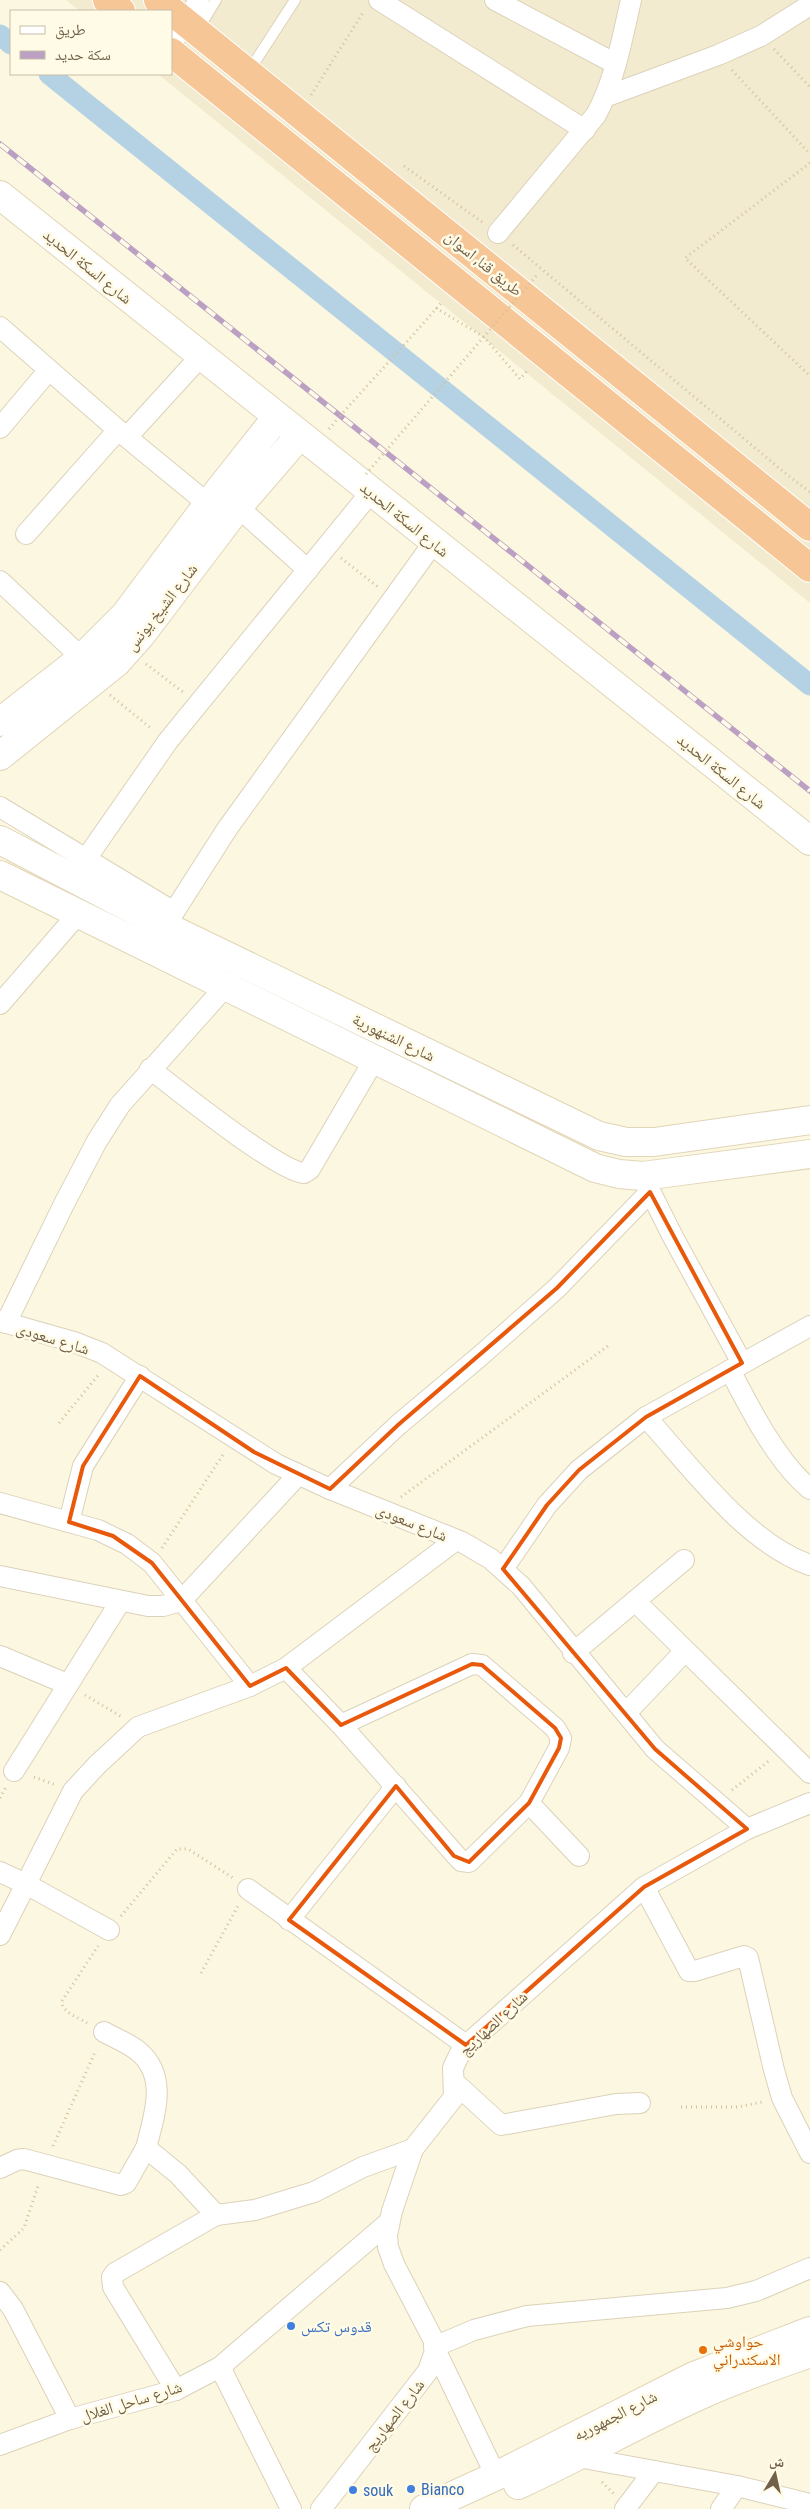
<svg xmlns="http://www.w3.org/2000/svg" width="810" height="2509" font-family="'Roboto Condensed','Noto Naskh Arabic',sans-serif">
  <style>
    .residential { fill: #f3ebcf }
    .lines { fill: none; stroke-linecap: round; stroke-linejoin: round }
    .canal { stroke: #b5d2e4; stroke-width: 21 }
    .lane-casing { stroke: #dcd2ba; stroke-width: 12 }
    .street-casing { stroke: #dcd2ba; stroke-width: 22 }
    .secondary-casing { stroke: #e1d5b7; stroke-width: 30 }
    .highway-casing { stroke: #fff; stroke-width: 30 }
    .path { stroke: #d5bf9c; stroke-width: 3; stroke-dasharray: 1 4; stroke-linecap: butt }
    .lane { stroke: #fff; stroke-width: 10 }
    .street { stroke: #fff; stroke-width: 20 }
    .secondary { stroke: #fff; stroke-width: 28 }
    .highway { stroke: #f6c697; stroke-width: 28 }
    .rail-casing { stroke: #bba0c4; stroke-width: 5.5 }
    .rail { stroke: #fffbe6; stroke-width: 4; stroke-dasharray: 11; stroke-linecap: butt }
    .path-bridge { stroke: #d5bf9c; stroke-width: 3; stroke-dasharray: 1 4; stroke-linecap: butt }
    .marked { fill: none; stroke: #e8590c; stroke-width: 4; stroke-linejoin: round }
    .shop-dot { fill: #3f7fe0; stroke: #fffbe6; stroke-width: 2 }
    .food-dot { fill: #e8710a; stroke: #fffbe6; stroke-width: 2 }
    .labels { text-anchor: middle; stroke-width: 5; stroke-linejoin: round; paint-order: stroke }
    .street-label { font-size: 16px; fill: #726048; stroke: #fffbe6 }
    .shop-label { font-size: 16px; fill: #366cbe; stroke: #fffbe6; text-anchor: start }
    .food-label { font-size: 16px; fill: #c56008; stroke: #fffbe6; text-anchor: start }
  </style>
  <rect width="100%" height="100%" fill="#fcf7e0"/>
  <path class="residential" d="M 66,0 L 810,0 L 810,603 L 158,74 L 171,74 L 171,11 L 80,11 Z"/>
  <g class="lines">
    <g class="canal">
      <path d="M 0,35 L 11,44"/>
      <path d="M 49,74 L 810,685"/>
    </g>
    <defs>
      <g id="lane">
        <path d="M 197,31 L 216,0"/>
        <path d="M 249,71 L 295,0"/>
      </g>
      <g id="street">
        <path d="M 379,0 L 585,130"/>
        <path d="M 495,0 L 616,64"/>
        <path d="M 171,45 L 199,0"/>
        <path d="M 605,97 L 718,55 L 761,36 L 810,5"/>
        <path d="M 498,233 L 596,115 C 615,80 622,39 631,0"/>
        <path d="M 0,327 L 118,430 L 208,504"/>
        <path d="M 0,428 L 48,371"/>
        <path d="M 127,437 L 201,356"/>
        <path d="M 238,507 L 308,570"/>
        <path d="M 26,534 L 118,430"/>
        <path d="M 0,581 L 82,658"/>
        <path d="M 0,807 L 174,912"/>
        <path d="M 72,879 L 168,741 L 371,492"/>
        <path d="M 165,926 L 227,829 L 434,542"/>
        <path d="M 0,1004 L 78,914"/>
        <path d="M 150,1069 C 177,1089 277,1171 304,1173 L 310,1169 L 374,1060"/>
        <path d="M 645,1181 L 673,1237 L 742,1363"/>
        <path d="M 0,1321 L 74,1342 L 102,1353 L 276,1464 L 330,1489 L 462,1542 L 491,1559 L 521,1586 L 655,1749 L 747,1829"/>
        <path d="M 6,1323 L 64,1204 L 97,1141 L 120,1105 L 225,987"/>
        <path d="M 730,1370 C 749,1407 777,1462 810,1489"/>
        <path d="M 646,1417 L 810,1326"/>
        <path d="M 330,1489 L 398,1425 L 479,1357 L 557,1288 L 650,1192"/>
        <path d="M 0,1503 L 98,1530 L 127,1544 L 152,1563 L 250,1686"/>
        <path d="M 69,1522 L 83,1466 L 140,1376"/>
        <path d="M 503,1569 L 547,1505 L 579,1470 L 646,1417 C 691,1467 746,1543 810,1565"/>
        <path d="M 0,1576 L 148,1606 L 163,1606 L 181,1601 L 298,1475"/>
        <path d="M 635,1601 L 810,1773"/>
        <path d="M 573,1653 L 684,1560"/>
        <path d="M 0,1656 L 67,1684"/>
        <path d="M 286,1668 L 341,1725 L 461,1861 L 469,1862 L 529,1803 L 559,1748 L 561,1738 L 555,1728 L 482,1665 L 472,1664 L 341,1725"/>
        <path d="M 626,1713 L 685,1651"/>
        <path d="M 14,1771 L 120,1602"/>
        <path d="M 529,1803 L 579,1856"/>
        <path d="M 0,1872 L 26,1884 L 0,1935"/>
        <path d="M 644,1887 L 689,1971 L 695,1971 L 744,1956 L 748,1958 L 774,2070 L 782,2098 L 810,2153"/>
        <path d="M 248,1889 L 466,2045"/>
        <path d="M 289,1920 L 396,1786"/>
        <path d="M 109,1930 L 26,1884 L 73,1791 L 97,1765 L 138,1727 L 250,1686 L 286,1668 L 456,1540"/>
        <path d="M 104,2032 C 115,2038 128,2043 138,2051 C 169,2076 154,2116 146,2148"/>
        <path d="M 454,2082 L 501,2125 L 616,2104 L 640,2103"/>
        <path d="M 0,2168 L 17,2160 L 24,2159 L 121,2185 L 126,2183 L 146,2148 L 178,2174 L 216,2215 L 255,2210 L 314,2192 L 363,2167 L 413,2149"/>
        <path d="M 0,2292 L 13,2309 L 70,2419"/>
        <path d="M 220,2367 L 291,2509"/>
        <path d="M 176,2390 L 113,2287 L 112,2277 L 115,2273 L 216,2215"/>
        <path d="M 0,2445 L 70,2419 L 176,2390 L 220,2367 L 389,2222"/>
        <path d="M 578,2457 L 737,2486 L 810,2504"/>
        <path d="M 496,2476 L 434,2347 L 474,2330 L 527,2316 L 727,2298 L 756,2291 L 810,2268"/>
        <path d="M 321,2509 L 428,2371 L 435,2351 L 434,2341 L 394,2264 L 388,2247 L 387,2235 L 392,2211 L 413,2149 L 454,2097 L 453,2068 L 462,2049 L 644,1887 L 747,1829 L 810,1803"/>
        <path d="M 625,2509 L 654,2471"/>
        <path d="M 721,2509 L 737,2486"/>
      </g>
      <g id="secondary">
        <path d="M 0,195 L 810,841"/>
        <path d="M 0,722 L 82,658 L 125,615 L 208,504 L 277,417"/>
        <path d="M 0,756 L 117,662 L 141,635 L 238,507 L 300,435"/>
        <path d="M 0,840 L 165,926 L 599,1136 L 626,1142 L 654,1142 L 810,1120"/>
        <path d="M 0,875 L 595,1168 L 619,1174 L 643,1176 L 810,1154"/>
        <path d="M 518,2485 C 581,2456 640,2422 703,2394 C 738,2378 774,2366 810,2353"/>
        <path d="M 424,2509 L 496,2476 L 694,2376 L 810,2331"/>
      </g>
      <g id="highway">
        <path d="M 107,0 L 121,11"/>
        <path d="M 158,0 L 810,527"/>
        <path d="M 171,52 L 810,568"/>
      </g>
    </defs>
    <use href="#lane" class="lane-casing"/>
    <use href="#street" class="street-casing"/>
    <use href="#secondary" class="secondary-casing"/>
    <use href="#highway" class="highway-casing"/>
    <g class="path">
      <path d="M 774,49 L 810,87"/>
      <path d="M 732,70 L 810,154"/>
      <path d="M 311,95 L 364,11"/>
      <path d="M 810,163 L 685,258 L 810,376"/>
      <path d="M 404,166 L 482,222"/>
      <path d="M 513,245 L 785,473 L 810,492"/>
      <path d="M 436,308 L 484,337 L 520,379 L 528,370"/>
      <path d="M 420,327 L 443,301"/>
      <path d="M 329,429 L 340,416"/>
      <path d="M 341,558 L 378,587"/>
      <path d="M 146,664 L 183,692"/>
      <path d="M 110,695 L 152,729"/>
      <path d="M 59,1423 L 100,1373"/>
      <path d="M 401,1497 L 608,1346"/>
      <path d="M 162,1548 L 224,1453"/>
      <path d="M 85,1695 L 122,1717"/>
      <path d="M 34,1777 L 56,1785"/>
      <path d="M 732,1790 L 770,1760"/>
      <path d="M 0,1798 L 6,1787"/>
      <path d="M 121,1916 L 177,1849 L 188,1849 L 233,1878"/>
      <path d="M 201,1973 L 238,1906"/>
      <path d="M 87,2023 C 78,2017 62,2013 62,2001 L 98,1946"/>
      <path d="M 681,2107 L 738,2107 L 762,2102"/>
      <path d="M 53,2146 L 96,2050"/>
      <path d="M 0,2250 L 24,2228 L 39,2183"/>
      <path d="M 602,2482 L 614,2494"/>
    </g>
    <use href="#lane" class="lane"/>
    <use href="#street" class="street"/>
    <use href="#secondary" class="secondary"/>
    <use href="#highway" class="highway"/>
    <defs>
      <path id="rail" d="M 0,144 L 810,791"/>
    </defs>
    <use href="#rail" class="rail-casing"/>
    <use href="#rail" class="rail"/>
    <g class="path-bridge">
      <path d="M 340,416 L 420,327"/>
      <path d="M 366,474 L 537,275"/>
    </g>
  </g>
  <path class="marked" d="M 650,1192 L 742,1363 L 646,1417 L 579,1470 L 547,1505 L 503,1569 L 655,1749 L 747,1829 L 644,1887 L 466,2045 L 289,1920 L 396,1786 L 454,1856 L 469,1862 L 529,1803 L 559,1748 L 561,1738 L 555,1728 L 482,1665 L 472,1664 L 341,1725 L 286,1668 L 250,1686 L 152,1563 L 113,1536 L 69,1522 L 83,1466 L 140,1376 L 254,1452 L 330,1489 L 398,1425 L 557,1288 Z"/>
  <g class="shop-dot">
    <circle cx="291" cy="2326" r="5"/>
    <circle cx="411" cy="2489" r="5"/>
    <circle cx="353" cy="2490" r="5"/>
  </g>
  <circle class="food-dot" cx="703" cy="2350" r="5"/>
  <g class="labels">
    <g class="street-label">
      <text transform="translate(484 263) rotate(39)" y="6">طريق قنا, اسوان</text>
      <text transform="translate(88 266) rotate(39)" y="6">شارع السكة الحديد</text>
      <text transform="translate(405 519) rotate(39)" y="6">شارع السكة الحديد</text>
      <text transform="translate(161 607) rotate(-52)" y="6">شارع الشيخ يونس</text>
      <text transform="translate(722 771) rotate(39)" y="6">شارع السكة الحديد</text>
      <text transform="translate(394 1037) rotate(26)" y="6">شارع الشنهورية</text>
      <text transform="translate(53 1338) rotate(17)" y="6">شارع سعودى</text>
      <text transform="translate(412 1522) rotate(22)" y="6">شارع سعودى</text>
      <text transform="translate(493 2023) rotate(-43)" y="6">شارع الصهاريج</text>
      <text transform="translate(131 2401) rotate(-17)" y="6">شارع ساحل الغلال</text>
      <text transform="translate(394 2415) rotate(-52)" y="6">شارع الصهاريج</text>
      <text transform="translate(615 2415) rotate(-27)" y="6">شارع الجمهوريه</text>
    </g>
    <g class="shop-label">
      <text x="301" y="2332">قدوس تكس</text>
      <text x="421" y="2495">Bianco</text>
      <text x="363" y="2496">souk</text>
    </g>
    <g class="food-label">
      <text x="713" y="2347">حواوشي<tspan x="713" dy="18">الاسكندراني</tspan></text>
    </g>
  </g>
  <rect x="10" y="10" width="162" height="65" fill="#fffbe6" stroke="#c7bda7"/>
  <rect x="20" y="26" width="25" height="8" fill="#ffffff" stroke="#c7bda7"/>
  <text x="55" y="35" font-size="15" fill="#726048">طريق</text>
  <rect x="20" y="51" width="25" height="8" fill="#bba0c4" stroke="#c7bda7"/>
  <text x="55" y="60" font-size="15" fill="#726048">سكة حديد</text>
  <g transform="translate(775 2474) rotate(9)" stroke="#fffbe6" stroke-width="4" paint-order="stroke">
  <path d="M0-4L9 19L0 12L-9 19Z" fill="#726048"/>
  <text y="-8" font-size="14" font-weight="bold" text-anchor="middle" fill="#726048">ش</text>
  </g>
</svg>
